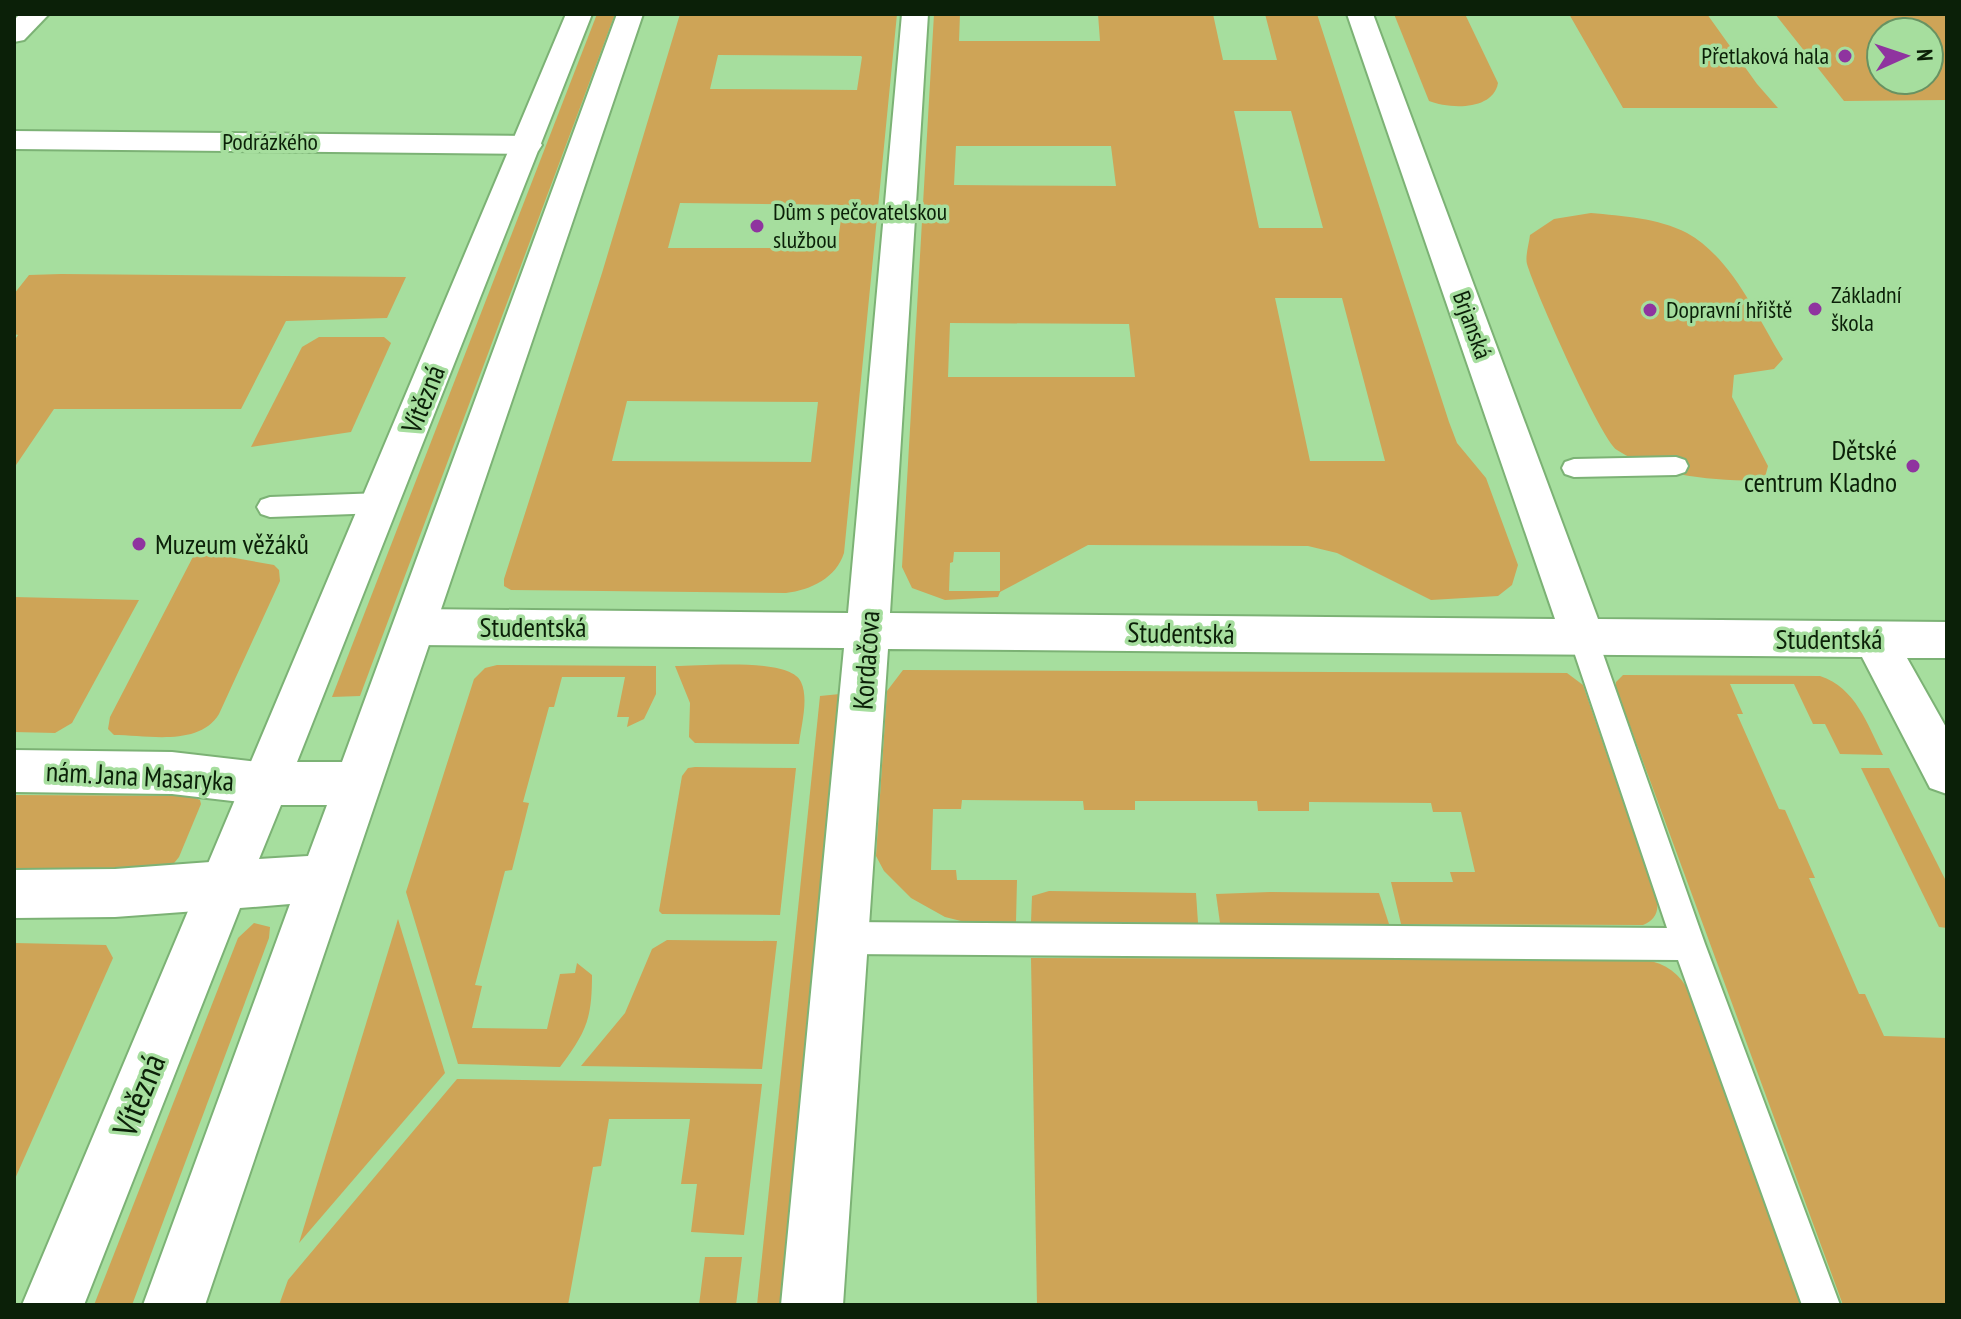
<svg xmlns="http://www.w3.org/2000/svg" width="1961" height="1319" font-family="'PT Sans Narrow',sans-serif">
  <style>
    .green { fill: #cea457; fill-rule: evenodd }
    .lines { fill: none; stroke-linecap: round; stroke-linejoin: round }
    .service-casing { stroke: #7cb275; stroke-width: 4 }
    .minor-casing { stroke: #7cb275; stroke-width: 4 }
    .secondary-casing { stroke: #7cb275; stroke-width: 4 }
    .service { fill: #fff; fill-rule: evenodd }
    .minor { fill: #fff; fill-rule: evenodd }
    .secondary { fill: #fff; fill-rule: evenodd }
    .poi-dot { fill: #8f349f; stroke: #a6de9e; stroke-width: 3 }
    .labels { text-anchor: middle; stroke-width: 7; stroke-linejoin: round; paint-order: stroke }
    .far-poi-label { font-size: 24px; fill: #0b2008; stroke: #a6de9e; text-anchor: start }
    .far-street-label { font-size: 24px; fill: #0b2008; stroke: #a6de9e }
    .street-label { font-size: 28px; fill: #0b2008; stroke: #a6de9e }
    .poi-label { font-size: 28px; fill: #0b2008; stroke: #a6de9e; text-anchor: end }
    .near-street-label { font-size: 34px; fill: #0b2008; stroke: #a6de9e }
  </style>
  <rect width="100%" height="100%" fill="#a6de9e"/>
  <g class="green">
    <path d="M 597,14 L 615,14 L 360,696 L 332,697 Z"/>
    <path d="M 680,14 L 897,14 L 844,553 C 836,578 811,590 786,593 L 511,590 L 504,586 L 504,579 L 602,273 ZM 718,55 L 861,56 L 862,57 L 857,90 L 710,89 ZM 680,203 L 843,205 L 837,248 L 668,248 ZM 627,401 L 818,402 L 811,462 L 612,461 Z"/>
    <path d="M 934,14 L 960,14 L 959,41 L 1100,41 L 1098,14 L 1213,14 L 1223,60 L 1277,60 L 1265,14 L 1317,14 L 1449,422 L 1457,443 L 1486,478 L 1518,565 L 1512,585 L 1498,596 L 1431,600 L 1337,553 L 1308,546 L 1088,545 L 1000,592 L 998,597 L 945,600 L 912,588 L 902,567 ZM 1234,111 L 1291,111 L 1323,228 L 1259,228 ZM 956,146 L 1111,146 L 1116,186 L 954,185 ZM 1275,298 L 1342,298 L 1385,461 L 1310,461 ZM 950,323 L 1129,324 L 1135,377 L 948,377 ZM 954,552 L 1000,552 L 1000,591 L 949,591 L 950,563 L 953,562 Z"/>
    <path d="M 1394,14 L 1465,14 L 1498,83 C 1493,111 1449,109 1429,101 Z"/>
    <path d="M 1569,14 L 1707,14 L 1757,84 L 1778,108 L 1623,108 Z"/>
    <path d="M 1775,14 L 1943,14 L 1947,18 L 1947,100 L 1844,101 ZM 1881,32 L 1929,32 L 1929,80 L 1881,80 Z"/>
    <path d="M 1591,213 C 1622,216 1658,218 1687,233 C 1732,258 1757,317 1783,359 L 1774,369 L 1734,375 L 1732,397 L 1768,466 L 1764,481 C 1713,480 1661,478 1617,450 C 1601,440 1534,289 1527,264 C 1525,256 1529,244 1530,235 L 1554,219 Z"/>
    <path d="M 29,275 L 61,274 L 406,277 L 387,318 L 286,321 L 241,409 L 54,409 L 14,468 L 14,341 L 18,335 L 14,334 L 14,294 Z"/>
    <path d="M 319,337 L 384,337 L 391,343 L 351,432 L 251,447 L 302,347 Z"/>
    <path d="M 196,551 L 274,565 L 279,570 L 280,581 L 219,714 C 199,747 147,735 114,735 L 108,729 L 110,717 Z"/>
    <path d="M 14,597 L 139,600 L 72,723 L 55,733 L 14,732 Z"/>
    <path d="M 497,665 L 656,666 L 656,694 L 644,719 L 627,727 L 629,717 L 617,717 L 625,677 L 562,677 L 554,707 L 549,707 L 523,802 L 529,803 L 512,870 L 505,871 L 475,985 L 482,986 L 472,1028 L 547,1029 L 560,974 L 575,973 L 577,963 L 592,975 C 592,1020 586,1032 560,1067 L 458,1064 L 406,892 L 474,679 L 485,668 Z"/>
    <path d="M 675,666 C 701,666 790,657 801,682 C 809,699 801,726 799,744 L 695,743 L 689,737 L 690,703 Z"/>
    <path d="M 903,670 L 1567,673 L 1583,685 L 1656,898 C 1660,911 1655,920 1643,925 L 1401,924 L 1391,882 L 1453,882 L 1450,872 L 1475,872 L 1461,812 L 1433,812 L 1431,803 L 1309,802 L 1309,811 L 1258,811 L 1257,801 L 1135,801 L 1135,810 L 1084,810 L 1083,801 L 962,800 L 961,809 L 933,809 L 931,870 L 956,870 L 957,880 L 1017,880 L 1016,922 L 965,922 L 945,917 L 911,898 L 884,871 L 876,856 L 887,691 Z"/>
    <path d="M 1623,675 L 1820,676 C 1856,688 1867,724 1883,755 L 1840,754 L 1825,724 L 1813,724 L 1794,684 L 1730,684 L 1743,714 L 1737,714 L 1779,809 L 1785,810 L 1815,878 L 1809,878 L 1859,994 L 1865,994 L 1884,1036 L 1947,1038 L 1947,1305 L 1843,1305 L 1616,688 L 1616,682 Z"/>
    <path d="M 840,694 L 784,1305 L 757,1305 L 820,696 Z"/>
    <path d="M 695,767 L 796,768 L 780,915 L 662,914 L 659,911 L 682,776 L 688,768 Z"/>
    <path d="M 1861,768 L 1889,768 L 1947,883 L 1947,928 L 1939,927 Z"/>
    <path d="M 14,795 L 191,796 L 200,800 L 201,804 L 179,857 L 170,868 L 14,872 Z"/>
    <path d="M 1049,891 L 1196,893 L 1198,923 L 1031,922 L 1032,896 Z"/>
    <path d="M 1270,892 L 1379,893 L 1389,924 L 1220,923 L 1216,894 Z"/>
    <path d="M 398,919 L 445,1073 L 299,1243 Z"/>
    <path d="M 254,923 L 270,927 L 269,938 L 132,1305 L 94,1305 L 238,938 Z"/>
    <path d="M 667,940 L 777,941 L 762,1069 L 581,1066 L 625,1013 L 652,949 Z"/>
    <path d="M 14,943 L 106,945 L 113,958 L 14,1181 Z"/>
    <path d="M 1031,958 L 1645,960 C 1666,963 1680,974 1690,993 L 1802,1305 L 1037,1305 Z"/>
    <path d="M 457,1079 L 762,1084 L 744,1235 L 691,1232 L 697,1184 L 681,1184 L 690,1119 L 609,1119 L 601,1166 L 593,1167 L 568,1305 L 279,1305 L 288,1280 Z"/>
    <path d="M 705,1257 L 742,1257 L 736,1305 L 699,1305 Z"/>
  </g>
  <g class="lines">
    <defs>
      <g id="service">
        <path d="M 1676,457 L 1685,460 L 1688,466 L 1685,472 L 1676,475 L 1574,477 L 1565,474 L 1562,468 L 1565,462 L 1574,459 Z"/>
        <path d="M 381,493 L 390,496 L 394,503 L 390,510 L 381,513 L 270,517 L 261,514 L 257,507 L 261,500 L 270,497 Z"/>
        <path d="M 1583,626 L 1593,629 L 1597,637 L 1705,944 L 1840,1305 L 1802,1305 L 1678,960 L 844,954 L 832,949 L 828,938 L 832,927 L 844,922 L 1667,928 L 1569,637 L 1573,629 Z"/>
      </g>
      <g id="minor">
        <path d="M 20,14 L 49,14 L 24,40 L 14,42 L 14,20 Z"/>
        <path d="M 902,14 L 928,14 L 890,613 L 1555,619 L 1347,14 L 1373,14 L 1598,619 L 1947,622 L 1947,658 L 1907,658 L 1947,729 L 1947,794 L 1930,788 L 1862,657 L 888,649 L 843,1305 L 781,1305 L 844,648 L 415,645 L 400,640 L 393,627 L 400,614 L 415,609 L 848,613 Z"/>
        <path d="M 14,131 L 527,136 L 538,139 L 542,145 L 538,151 L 527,154 L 14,149 Z"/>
        <path d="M 14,750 L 172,752 L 266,763 L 283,769 L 290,784 L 283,799 L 266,805 L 172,794 L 14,792 Z"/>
        <path d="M 224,861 L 242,868 L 249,885 L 242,902 L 224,909 L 115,917 L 14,918 L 14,870 L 115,869 Z"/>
      </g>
      <path id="secondary" d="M 566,14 L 592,14 L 297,762 L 342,762 L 617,14 L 643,14 L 205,1305 L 143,1305 L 290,904 L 240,908 L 84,1305 L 22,1305 ZM 281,805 L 327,805 L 308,856 L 259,859 Z"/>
    </defs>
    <use href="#service" class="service-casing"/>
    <use href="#minor" class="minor-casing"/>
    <use href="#secondary" class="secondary-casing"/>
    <use href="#service" class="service"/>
    <use href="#minor" class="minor"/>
    <use href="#secondary" class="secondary"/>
  </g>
  <g class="poi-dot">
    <circle cx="1845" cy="56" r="8"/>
    <circle cx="757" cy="226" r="8"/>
    <circle cx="1815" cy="309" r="8"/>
    <circle cx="1650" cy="310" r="8"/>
    <circle cx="1913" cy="466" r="8"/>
    <circle cx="139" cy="544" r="8"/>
  </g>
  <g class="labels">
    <g class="far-poi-label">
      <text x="1829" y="64" text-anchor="end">Přetlaková hala</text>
      <text x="773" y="220">Dům s pečovatelskou<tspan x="773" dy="28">službou</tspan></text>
      <text x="1831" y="303">Základní<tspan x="1831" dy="28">škola</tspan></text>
      <text x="1666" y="318">Dopravní hřiště</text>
    </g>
    <g class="far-street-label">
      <text x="270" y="150">Podrázkého</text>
      <text transform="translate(1472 325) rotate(70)" y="8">Brjanská</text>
    </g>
    <g class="street-label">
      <text transform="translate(423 399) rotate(-68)" y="10">Vítězná</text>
      <text x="533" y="637">Studentská</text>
      <text transform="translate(1181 633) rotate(1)" y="10">Studentská</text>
      <text x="1829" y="649">Studentská</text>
      <text transform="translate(866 660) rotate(-86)" y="10">Kordačova</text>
      <text transform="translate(140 776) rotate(3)" y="10">nám. Jana Masaryka</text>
    </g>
    <g class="poi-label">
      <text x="1897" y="460">Dětské<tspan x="1897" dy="32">centrum Kladno</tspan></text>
      <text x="155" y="554" text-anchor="start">Muzeum věžáků</text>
    </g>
    <g class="near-street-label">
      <text transform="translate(139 1095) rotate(-68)" y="12">Vítězná</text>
    </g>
  </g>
  <rect width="1961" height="1319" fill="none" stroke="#0b2008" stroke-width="32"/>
  <g transform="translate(1905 56) rotate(87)"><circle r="38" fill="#a6de9e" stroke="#689262" stroke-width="2"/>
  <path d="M0-6L14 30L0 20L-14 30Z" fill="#8f349f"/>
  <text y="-12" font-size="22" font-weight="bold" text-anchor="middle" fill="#0b2008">N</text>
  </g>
</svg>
